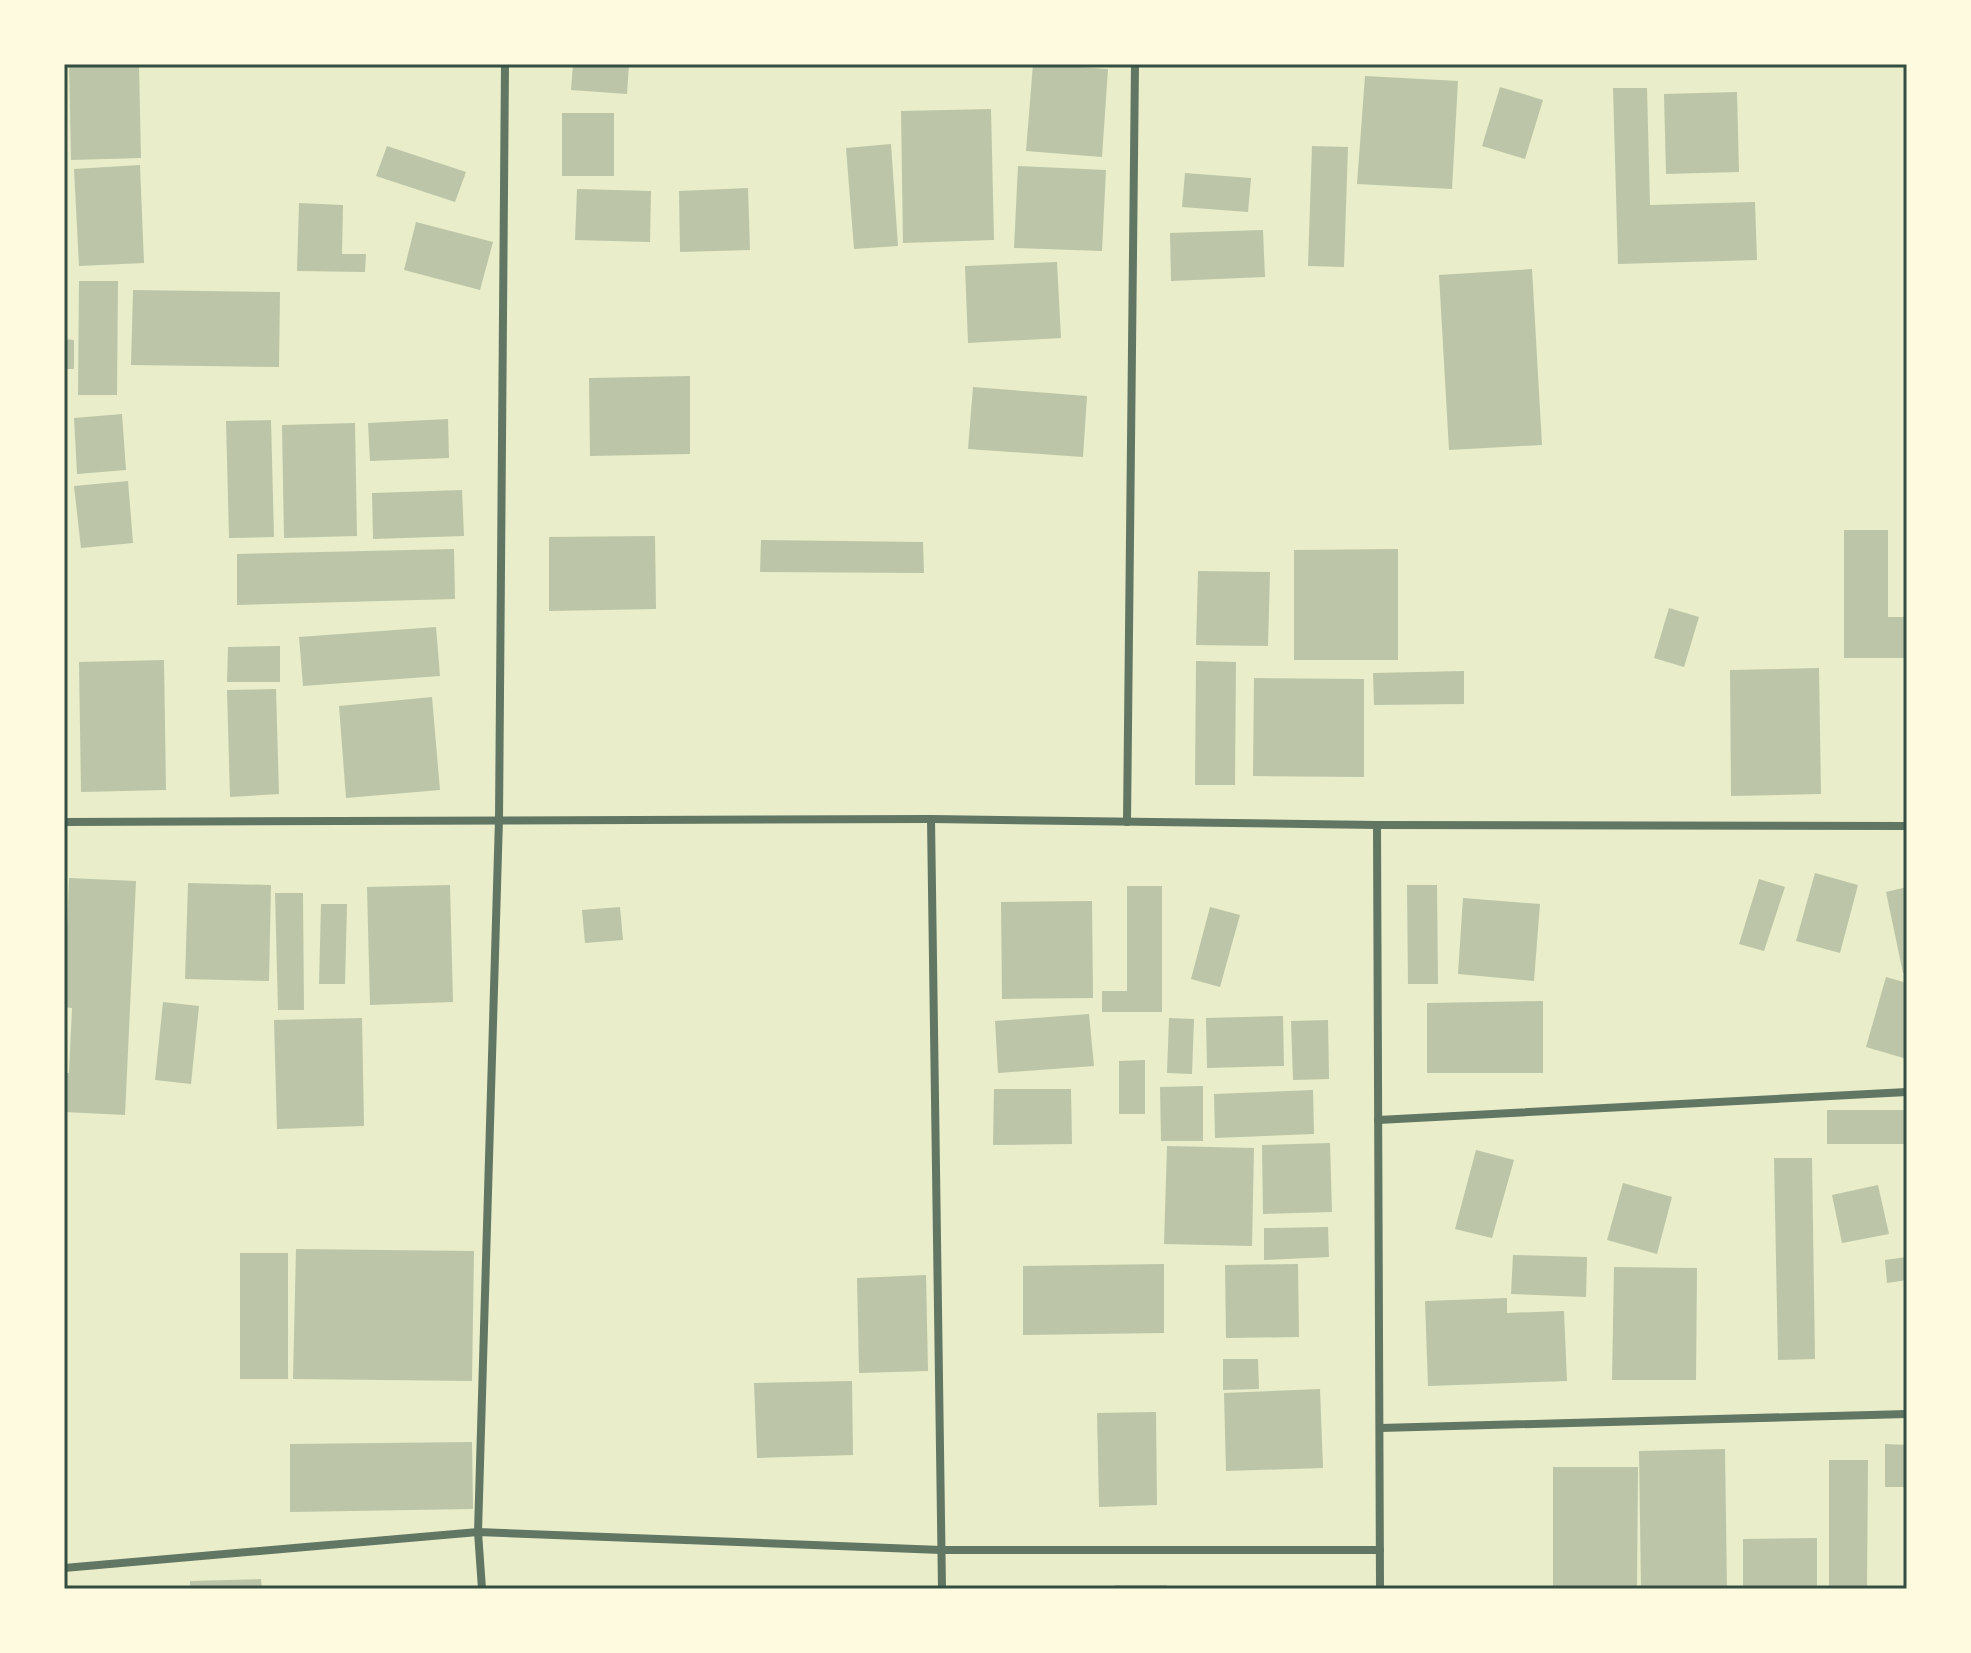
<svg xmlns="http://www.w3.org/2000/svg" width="1971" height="1653" font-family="Lora,serif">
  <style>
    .building { fill: #bcc5a7 }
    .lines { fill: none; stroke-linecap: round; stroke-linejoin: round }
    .minor { stroke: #617663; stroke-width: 8 }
    .neatline { fill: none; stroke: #344e41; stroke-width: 3 }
  </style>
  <rect width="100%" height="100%" fill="#e9edc9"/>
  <g class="building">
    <path d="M 69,64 L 139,64 L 141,158 L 71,160 Z"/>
    <path d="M 573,64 L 629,64 L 627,94 L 571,90 Z"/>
    <path d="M 1033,64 L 1108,69 L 1102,157 L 1026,151 Z"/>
    <path d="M 1365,76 L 1458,81 L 1452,189 L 1357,184 Z"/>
    <path d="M 1500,87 L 1543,100 L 1525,159 L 1482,146 Z"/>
    <path d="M 1613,88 L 1647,88 L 1650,205 L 1755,202 L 1757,260 L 1618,264 Z"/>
    <path d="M 1737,92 L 1739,172 L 1666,174 L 1664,94 Z"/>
    <path d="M 991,109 L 994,240 L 903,243 L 901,111 Z"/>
    <rect x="562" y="113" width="52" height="63"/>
    <path d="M 891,144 L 898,246 L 854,249 L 846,148 Z"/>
    <path d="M 387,146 L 466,172 L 455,202 L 376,176 Z"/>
    <path d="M 1312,146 L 1348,147 L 1344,267 L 1308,266 Z"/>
    <path d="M 140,165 L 144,263 L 79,266 L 74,169 Z"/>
    <path d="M 1018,166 L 1106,170 L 1102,251 L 1014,248 Z"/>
    <path d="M 1185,173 L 1251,178 L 1248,212 L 1182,207 Z"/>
    <path d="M 748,188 L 750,250 L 680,252 L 679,191 Z"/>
    <path d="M 577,189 L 651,191 L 650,242 L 575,240 Z"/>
    <path d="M 299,203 L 343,205 L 342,254 L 366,254 L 365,272 L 297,271 Z"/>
    <path d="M 416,222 L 493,242 L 480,290 L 404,270 Z"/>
    <path d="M 1263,230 L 1265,277 L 1171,281 L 1170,233 Z"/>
    <path d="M 1057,262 L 1061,338 L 968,343 L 965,266 Z"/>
    <path d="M 1532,269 L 1542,445 L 1449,450 L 1439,275 Z"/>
    <path d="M 79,281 L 118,281 L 117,395 L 78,395 Z"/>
    <path d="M 133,290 L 280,292 L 279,367 L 131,365 Z"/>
    <path d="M 64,339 L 74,340 L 74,369 L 64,369 Z"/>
    <path d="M 690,376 L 690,454 L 590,456 L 589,378 Z"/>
    <path d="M 973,387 L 1087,396 L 1083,457 L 968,449 Z"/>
    <path d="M 122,414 L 126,470 L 77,474 L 74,418 Z"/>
    <path d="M 448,419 L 449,458 L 370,461 L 368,423 Z"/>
    <path d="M 271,420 L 274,537 L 229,538 L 226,421 Z"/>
    <path d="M 355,423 L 357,536 L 284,538 L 282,425 Z"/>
    <path d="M 128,481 L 133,543 L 81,548 L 74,486 Z"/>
    <path d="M 462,490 L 464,536 L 373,539 L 372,493 Z"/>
    <path d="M 1844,530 L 1888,530 L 1888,617 L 1907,617 L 1907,658 L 1844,658 Z"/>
    <path d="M 655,536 L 656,609 L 549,611 L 549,537 Z"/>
    <path d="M 761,540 L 923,542 L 924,573 L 760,572 Z"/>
    <path d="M 454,549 L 455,599 L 237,605 L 237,554 Z"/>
    <path d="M 1398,549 L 1398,660 L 1294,660 L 1294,550 Z"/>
    <path d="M 1198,571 L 1270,572 L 1268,646 L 1196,645 Z"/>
    <path d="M 1669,608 L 1699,617 L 1684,667 L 1654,658 Z"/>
    <path d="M 436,627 L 440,676 L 303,686 L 299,637 Z"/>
    <path d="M 280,646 L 280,682 L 227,682 L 228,647 Z"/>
    <path d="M 164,660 L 166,790 L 81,792 L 79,662 Z"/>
    <path d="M 1196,661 L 1236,662 L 1235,785 L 1195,785 Z"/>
    <path d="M 1819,668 L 1821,794 L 1731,796 L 1730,670 Z"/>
    <path d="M 1464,671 L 1464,704 L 1374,705 L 1373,673 Z"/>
    <path d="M 1254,678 L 1364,679 L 1364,777 L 1253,776 Z"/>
    <path d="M 276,689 L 279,794 L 230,797 L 227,690 Z"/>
    <path d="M 432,697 L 440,790 L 346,798 L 339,706 Z"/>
    <path d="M 1815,873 L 1858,885 L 1840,953 L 1796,941 Z"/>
    <path d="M 69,878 L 136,881 L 125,1115 L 64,1112 L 64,1073 L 69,1073 L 72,1008 L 64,1007 Z"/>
    <path d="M 1759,879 L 1785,887 L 1764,951 L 1739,944 Z"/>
    <path d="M 188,883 L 271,885 L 269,981 L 185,979 Z"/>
    <path d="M 450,885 L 453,1002 L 370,1005 L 367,887 Z"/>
    <path d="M 1407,885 L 1437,885 L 1438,984 L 1408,984 Z"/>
    <path d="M 1127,886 L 1162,886 L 1162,1012 L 1102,1012 L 1102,991 L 1127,991 Z"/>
    <path d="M 1907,887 L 1907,972 L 1903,973 L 1886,892 Z"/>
    <path d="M 275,893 L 303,893 L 304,1010 L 278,1010 Z"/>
    <path d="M 1463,898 L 1540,904 L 1534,981 L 1458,974 Z"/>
    <path d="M 1092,901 L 1093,998 L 1002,999 L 1001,902 Z"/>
    <path d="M 321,904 L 347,904 L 345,984 L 319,984 Z"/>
    <path d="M 620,907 L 623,940 L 585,943 L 582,910 Z"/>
    <path d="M 1210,907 L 1240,915 L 1220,987 L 1191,979 Z"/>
    <path d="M 1886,977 L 1907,983 L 1907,1059 L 1866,1047 Z"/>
    <path d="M 1543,1001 L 1543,1073 L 1427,1073 L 1427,1003 Z"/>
    <path d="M 163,1002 L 199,1006 L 191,1084 L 155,1080 Z"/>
    <path d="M 1089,1014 L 1094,1066 L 998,1073 L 995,1021 Z"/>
    <path d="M 1283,1016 L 1284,1066 L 1207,1068 L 1206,1018 Z"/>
    <path d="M 362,1018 L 364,1126 L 277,1129 L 274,1020 Z"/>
    <path d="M 1169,1018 L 1194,1019 L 1192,1074 L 1167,1073 Z"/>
    <path d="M 1328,1020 L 1329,1079 L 1293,1080 L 1291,1021 Z"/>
    <path d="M 1145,1060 L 1145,1114 L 1119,1114 L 1119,1061 Z"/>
    <path d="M 1203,1086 L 1203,1141 L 1161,1141 L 1160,1087 Z"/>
    <path d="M 994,1089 L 1071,1089 L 1072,1144 L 993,1145 Z"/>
    <path d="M 1313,1090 L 1314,1134 L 1215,1138 L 1214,1094 Z"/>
    <rect x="1827" y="1110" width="80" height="34"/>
    <path d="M 1330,1143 L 1332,1212 L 1263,1214 L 1262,1145 Z"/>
    <path d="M 1167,1146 L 1254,1148 L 1252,1246 L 1164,1244 Z"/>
    <path d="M 1476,1150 L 1514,1160 L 1492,1238 L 1455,1229 Z"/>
    <path d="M 1774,1158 L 1812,1158 L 1815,1359 L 1778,1360 Z"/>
    <path d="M 1623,1183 L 1672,1197 L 1657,1254 L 1607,1240 Z"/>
    <path d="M 1878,1185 L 1889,1234 L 1842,1243 L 1832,1195 Z"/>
    <path d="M 1328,1227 L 1329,1257 L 1264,1260 L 1264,1228 Z"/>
    <path d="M 296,1249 L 474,1251 L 472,1381 L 293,1379 Z"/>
    <rect x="240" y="1253" width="48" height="126"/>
    <path d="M 1513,1255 L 1587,1257 L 1586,1297 L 1511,1294 Z"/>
    <path d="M 1907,1257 L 1907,1280 L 1887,1283 L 1885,1260 Z"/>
    <path d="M 1164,1264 L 1164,1333 L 1023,1335 L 1023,1266 Z"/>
    <path d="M 1298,1264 L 1299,1337 L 1226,1338 L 1225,1265 Z"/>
    <path d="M 1614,1267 L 1697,1268 L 1696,1380 L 1612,1380 Z"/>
    <path d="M 926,1275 L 928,1371 L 859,1373 L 857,1278 Z"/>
    <path d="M 1507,1298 L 1507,1313 L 1564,1311 L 1567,1381 L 1428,1386 L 1425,1301 Z"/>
    <path d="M 1223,1359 L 1258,1359 L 1259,1389 L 1223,1390 Z"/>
    <path d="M 852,1381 L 853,1455 L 757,1458 L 754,1383 Z"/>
    <path d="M 1320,1389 L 1323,1468 L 1226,1471 L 1224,1393 Z"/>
    <path d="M 1156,1412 L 1157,1505 L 1099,1507 L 1097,1413 Z"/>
    <path d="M 472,1442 L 473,1509 L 290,1512 L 290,1444 Z"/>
    <path d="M 1885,1444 L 1907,1445 L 1907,1487 L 1885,1487 Z"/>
    <path d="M 1725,1449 L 1727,1589 L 1641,1589 L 1639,1451 Z"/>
    <path d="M 1829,1460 L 1868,1460 L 1867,1589 L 1829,1589 Z"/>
    <path d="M 1553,1467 L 1638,1467 L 1637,1589 L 1553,1589 Z"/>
    <path d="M 1817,1538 L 1817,1589 L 1743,1589 L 1743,1539 Z"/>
    <path d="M 261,1579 L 262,1589 L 190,1589 L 190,1581 Z"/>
    <rect x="1115" y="1585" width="52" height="4"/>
  </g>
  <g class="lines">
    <g class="minor">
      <path d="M 931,819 L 942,1589"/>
      <path d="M 64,822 L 931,819 L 1377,825 L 1907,826"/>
      <path d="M 1127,822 L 1135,64"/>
      <path d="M 1377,825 L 1380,1589"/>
      <path d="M 1378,1120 L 1907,1092"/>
      <path d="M 1380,1428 L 1907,1414"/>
      <path d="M 64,1568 L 478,1532 L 941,1550 L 1380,1550"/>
      <path d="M 482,1589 L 478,1532 L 499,819 L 505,64"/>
    </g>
  </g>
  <rect width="1971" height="1653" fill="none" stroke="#fefae0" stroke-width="132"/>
  <rect x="66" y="66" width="1839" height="1521" class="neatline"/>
</svg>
